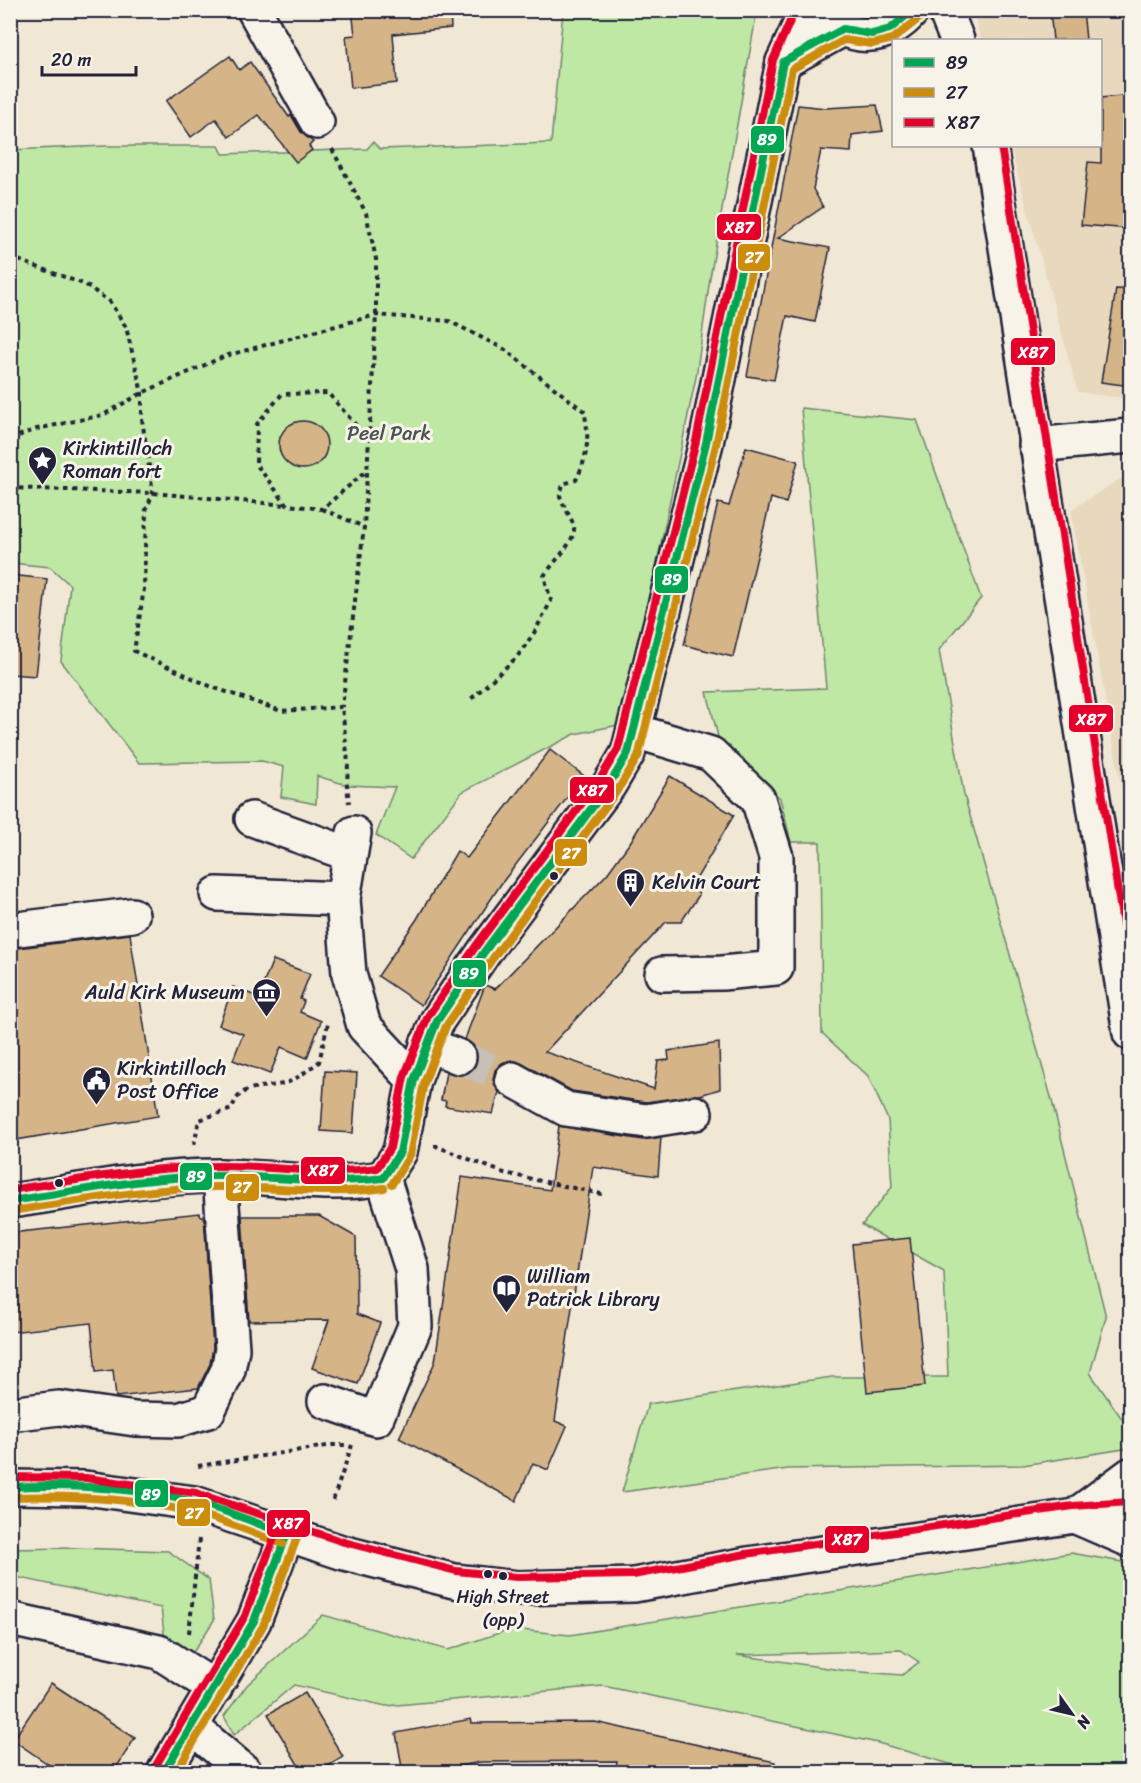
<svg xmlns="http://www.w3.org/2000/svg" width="1141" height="1783" font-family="Sriracha,sans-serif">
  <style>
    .built { fill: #e8d8be }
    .green { fill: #bfe8a4; stroke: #708570; stroke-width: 1.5; fill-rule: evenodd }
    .building { fill: #d5b588; stroke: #22223b; stroke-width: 1.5 }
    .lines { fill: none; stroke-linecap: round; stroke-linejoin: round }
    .minor-tunnel { stroke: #c7c0b6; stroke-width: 33; stroke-dasharray: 33 16; stroke-linecap: butt }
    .minor-casing { stroke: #22223b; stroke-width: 38 }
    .major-casing { stroke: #22223b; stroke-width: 38 }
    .path { stroke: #22223b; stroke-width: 4; stroke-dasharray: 4.5 4.5; stroke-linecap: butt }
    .minor { stroke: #f7f3e8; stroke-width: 33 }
    .major { stroke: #f7f3e8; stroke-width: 33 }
    .bus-1-casing { stroke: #f7f3e8; stroke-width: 12 }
    .bus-2-casing { stroke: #f7f3e8; stroke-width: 12 }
    .bus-3-casing { stroke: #f7f3e8; stroke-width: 12 }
    .bus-1 { stroke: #00a651; stroke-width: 8 }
    .bus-2 { stroke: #cc8c0c; stroke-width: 8 }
    .bus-3 { stroke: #e4002b; stroke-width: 8 }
    .bus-dot { fill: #22223b; stroke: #f7f3e8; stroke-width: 2 }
    .labels { text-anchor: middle; stroke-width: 6; stroke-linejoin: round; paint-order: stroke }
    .bus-label { font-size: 18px; fill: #22223b; stroke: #f7f3e8 }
    .park-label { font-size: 20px; fill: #495455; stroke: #f7f3e8 }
    .poi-label { font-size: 20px; fill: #22223b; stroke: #f7f3e8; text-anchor: start }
    .line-badge { stroke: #f7f3e8; stroke-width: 2 }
    .badge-label { font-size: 16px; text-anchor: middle; font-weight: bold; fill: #fff }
  </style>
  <rect width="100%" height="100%" fill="#f0e7d5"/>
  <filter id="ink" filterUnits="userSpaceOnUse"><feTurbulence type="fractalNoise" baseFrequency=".0167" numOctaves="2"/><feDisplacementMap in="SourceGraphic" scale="12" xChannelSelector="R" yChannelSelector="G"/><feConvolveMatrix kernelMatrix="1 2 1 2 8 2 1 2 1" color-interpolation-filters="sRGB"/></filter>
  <g filter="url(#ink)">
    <g class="built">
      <path d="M 973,11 L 1130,11 L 1130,399 L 1078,392 L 1010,146 L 1100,146 L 1100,40 L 981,40 Z"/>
      <path d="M 1130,473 L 1130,835 L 1071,510 Z"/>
    </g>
    <g class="green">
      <path d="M 563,11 L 757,11 L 710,278 L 696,377 L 623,724 L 575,734 L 462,792 L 411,859 L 376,835 L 395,787 L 347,785 L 317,776 L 316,804 L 281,797 L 284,767 L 262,761 L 139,763 L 61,661 L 70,585 L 50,567 L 11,563 L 10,150 L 106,146 L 219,146 L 223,154 L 367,149 L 373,142 L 380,149 L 551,143 Z"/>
      <path d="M 801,408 L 917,420 L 981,598 L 939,650 L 964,795 L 1051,1097 L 1106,1317 L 1090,1373 L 1130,1430 L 1130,1448 L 1023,1465 L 788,1469 L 622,1492 L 648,1404 L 832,1377 L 948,1377 L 944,1271 L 862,1225 L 892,1187 L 888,1120 L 868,1076 L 822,1033 L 820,842 L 791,842 L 780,798 L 721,749 L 707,692 L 826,688 Z"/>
      <path d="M 10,884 L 15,886 L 18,909 L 11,910 Z"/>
      <path d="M 76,1548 L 168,1551 L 209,1580 L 214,1620 L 192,1654 L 165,1642 L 161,1608 L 11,1576 L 10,1549 Z"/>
      <path d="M 1071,1553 L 1122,1562 L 1130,1575 L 1130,1772 L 977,1772 L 878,1743 L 603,1686 L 386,1706 L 294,1685 L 234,1735 L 224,1716 L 247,1685 L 323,1615 L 448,1650 L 511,1629 L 570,1635 ZM 901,1650 L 919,1662 L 902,1675 L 848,1671 L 737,1655 Z"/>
    </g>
    <g class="building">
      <path d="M 352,10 L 450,10 L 451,28 L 393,34 L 397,83 L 351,88 L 346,36 L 355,35 Z"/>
      <path d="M 1050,10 L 1083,10 L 1086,40 L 1053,40 Z"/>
      <path d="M 230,56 L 239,70 L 250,62 L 289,117 L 291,115 L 301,132 L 313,142 L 309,146 L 312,150 L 296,162 L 259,115 L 229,137 L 216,119 L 191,137 L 166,101 Z"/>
      <path d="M 1131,95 L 1131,229 L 1081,225 L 1088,162 L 1101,163 L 1101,98 Z"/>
      <path d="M 798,105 L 826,108 L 877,105 L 883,131 L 852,135 L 851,152 L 821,150 L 813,189 L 823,207 L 778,238 L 830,248 L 815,322 L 787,316 L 774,380 L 747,376 Z"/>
      <path d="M 1116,289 L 1131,290 L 1131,386 L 1101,382 Z"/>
      <circle cx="303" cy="445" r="24"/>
      <path d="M 746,447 L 798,461 L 786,503 L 771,498 L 733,657 L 684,645 L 718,503 L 729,506 Z"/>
      <path d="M 10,575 L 47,579 L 36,676 L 10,674 Z"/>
      <path d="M 550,750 L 584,776 L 501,884 L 421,1005 L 378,976 L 417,919 L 457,851 L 467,858 Z"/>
      <path d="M 670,776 L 734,815 L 695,881 L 699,895 L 681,922 L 666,922 L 545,1052 L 654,1089 L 658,1061 L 669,1060 L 668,1051 L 719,1043 L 720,1089 L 700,1095 L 646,1102 L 572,1091 L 521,1063 L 511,1060 L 502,1063 L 495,1070 L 493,1080 L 499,1092 L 493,1114 L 445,1106 L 446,1101 L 441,1100 L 446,1072 L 462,1075 L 471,1071 L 477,1063 L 477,1054 L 474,1046 L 465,1039 L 485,985 L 495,989 L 607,874 L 631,841 Z"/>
      <path d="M 130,934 L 158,1116 L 10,1141 L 10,949 Z"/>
      <path d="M 273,960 L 310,974 L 300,999 L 304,1001 L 300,1012 L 321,1021 L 307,1058 L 281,1047 L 270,1074 L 233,1060 L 243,1034 L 219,1025 L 233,987 L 258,997 Z"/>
      <path d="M 325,1071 L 357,1073 L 353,1133 L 321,1131 Z"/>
      <path d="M 559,1126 L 643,1140 L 661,1137 L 658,1176 L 593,1167 L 555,1421 L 567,1426 L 548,1470 L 533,1463 L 516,1501 L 399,1438 L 435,1362 L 462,1177 L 550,1190 Z"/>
      <path d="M 200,1213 L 200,1216 L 204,1216 L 213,1348 L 210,1364 L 198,1388 L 116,1397 L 113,1370 L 96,1372 L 91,1323 L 10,1332 L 10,1233 Z"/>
      <path d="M 242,1216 L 319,1216 L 356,1237 L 357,1314 L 380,1323 L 358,1384 L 312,1368 L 329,1320 L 249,1321 Z"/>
      <path d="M 910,1238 L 925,1386 L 867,1392 L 852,1244 Z"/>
      <path d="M 51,1683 L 135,1738 L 113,1773 L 61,1773 L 13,1740 Z"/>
      <path d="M 305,1693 L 343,1757 L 317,1773 L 303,1773 L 268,1714 Z"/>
      <path d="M 471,1719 L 472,1723 L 595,1722 L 775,1762 L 774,1773 L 640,1773 L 616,1767 L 617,1761 L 481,1762 L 421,1773 L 403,1773 L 396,1733 Z"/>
    </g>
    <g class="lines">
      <path class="minor-tunnel" d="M 459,1057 L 512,1079"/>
      <defs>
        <g id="minor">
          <path d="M 254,10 L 317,122"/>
          <path d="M 783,62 L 843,29"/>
          <path d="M 1036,445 L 1130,436"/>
          <path d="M 635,731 L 711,754 L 758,799 L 776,857 L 776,968 L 722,973 L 662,974"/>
          <path d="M 252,819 L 349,854"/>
          <path d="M 354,833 L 343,899 L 349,974 L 364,1026 L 414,1080"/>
          <path d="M 217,894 L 343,899"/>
          <path d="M 10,930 L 132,915"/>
          <path d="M 427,1044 L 459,1057"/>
          <path d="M 512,1079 L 566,1109 L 646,1121 L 695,1113"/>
          <path d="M 383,1178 L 400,1152 L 414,1080 L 437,1021 L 484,952 L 609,785 L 628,753 L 706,443 L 783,62 L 807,10"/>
          <path d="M 10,1201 C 80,1191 148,1176 219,1176 C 274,1176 328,1188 383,1178"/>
          <path d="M 325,1401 L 376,1419 L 415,1326 L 412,1269 L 383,1178"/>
          <path d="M 10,1414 L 59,1408 L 135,1419 L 178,1420 L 208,1411 L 228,1370 L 232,1349 L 220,1176"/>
          <path d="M 10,1619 L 159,1652 L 215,1688"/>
          <path d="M 192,1727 L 245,1772"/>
          <path d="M 164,1772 L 254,1621 L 287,1534"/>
        </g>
        <g id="major">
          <path d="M 824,10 C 847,45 889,40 913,10"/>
          <path d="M 945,10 L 957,40"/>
          <path d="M 990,146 L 1130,1033"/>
          <path d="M 10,1487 L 85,1488 L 194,1503 L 341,1552 L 454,1581 L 517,1588 L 634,1585 L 748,1564 L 1075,1516 L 1130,1512"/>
          <path d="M 1075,1516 L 1130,1475"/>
          <path d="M 1079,1518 L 1130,1540"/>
        </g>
      </defs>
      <use href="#minor" class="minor-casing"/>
      <use href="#major" class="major-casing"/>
      <g class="path">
        <path d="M 332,149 L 366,213 L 376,259 L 376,315 L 364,527 L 342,707"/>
        <path d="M 10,257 L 86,285 L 110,302 L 126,327 L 142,393 L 142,419 L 153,493 L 146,510 L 144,589 L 134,651 L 212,687 L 281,711 L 342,707 L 348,763 L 347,785 L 349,803"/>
        <path d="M 10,439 L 37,429 L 103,415 L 142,393 L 225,356 L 376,315 L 449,321 L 504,349 L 584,411 C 590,436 588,457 576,480 L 563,484 L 560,496 C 563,506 572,518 574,527 C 576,542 552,563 544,576 L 551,601 L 534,633 L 517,657 L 471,699"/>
        <path d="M 364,473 L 322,509 L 287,505 L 256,464 L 257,424 L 282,394 L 328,393 L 368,439"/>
        <path d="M 10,488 L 153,493 L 286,505"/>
        <path d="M 322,509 L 364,527"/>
        <path d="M 10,854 L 11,853"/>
        <path d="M 436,1144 L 436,1146 L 504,1173 L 606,1195"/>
        <path d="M 194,1145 L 199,1120 L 232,1109 C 240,1079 270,1091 291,1081 C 301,1076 310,1068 319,1062 L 328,1023"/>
        <path d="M 198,1466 L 333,1445 L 348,1445"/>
        <path d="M 333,1500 L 352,1445"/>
        <path d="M 189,1633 L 199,1539"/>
      </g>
      <use href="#minor" class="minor"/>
      <use href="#major" class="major"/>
      <defs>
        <g id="bus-1">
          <path d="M 383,1178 L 400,1152 L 414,1080 L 437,1021 L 484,952 L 609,785 L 628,753 L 706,443 L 783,62 L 843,29 L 872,34 L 890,29 L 913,10"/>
          <path d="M 10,1201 C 80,1191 149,1176 219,1176 C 274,1176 328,1185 383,1178"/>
          <path d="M 10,1487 C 76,1484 144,1488 208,1506 C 235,1514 261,1525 287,1534"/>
          <path d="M 164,1772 L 254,1621 L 287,1534"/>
        </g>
        <g id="bus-2">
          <path d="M 392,1184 L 410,1155 L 424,1083 L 446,1026 L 493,958 L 617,791 L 638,757 L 716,445 L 792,69 L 844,40 L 872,44 L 893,39 L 921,17"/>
          <path d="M 12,1211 C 79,1201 147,1188 216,1187 C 272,1186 328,1196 384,1188"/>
          <path d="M 10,1497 C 76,1495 143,1498 206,1516 C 232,1524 258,1535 283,1544"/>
          <path d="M 176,1772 L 263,1626 L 297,1538"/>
        </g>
        <g id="bus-3">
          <path d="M 1001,146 L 1130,969"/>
          <path d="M 10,1190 C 79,1180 147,1167 216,1166 C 270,1165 323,1176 377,1168 L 390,1148 L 404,1077 L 428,1016 L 476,946 L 600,779 L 618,749 L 696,441 L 773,60 L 795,10"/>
          <path d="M 10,1477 L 86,1478 L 196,1493 L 344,1542 L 456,1571 L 517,1577 L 633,1575 L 746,1554 L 1073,1506 L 1129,1502"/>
          <path d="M 155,1767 L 245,1616 L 277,1530"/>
        </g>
      </defs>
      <use href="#bus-1" class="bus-1-casing"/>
      <use href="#bus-2" class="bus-2-casing"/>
      <use href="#bus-3" class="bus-3-casing"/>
      <use href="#bus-1" class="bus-1"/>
      <use href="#bus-2" class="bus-2"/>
      <use href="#bus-3" class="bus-3"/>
    </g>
  </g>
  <defs>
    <symbol id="sight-pin" viewBox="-11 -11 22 30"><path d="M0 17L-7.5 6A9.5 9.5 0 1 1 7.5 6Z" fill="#22223b" stroke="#f7f3e8"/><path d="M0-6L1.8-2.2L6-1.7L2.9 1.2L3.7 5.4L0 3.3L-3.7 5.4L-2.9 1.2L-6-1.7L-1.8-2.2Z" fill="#fff"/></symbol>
    <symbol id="building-pin" viewBox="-11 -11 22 30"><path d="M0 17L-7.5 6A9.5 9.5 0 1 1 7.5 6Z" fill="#22223b" stroke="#f7f3e8"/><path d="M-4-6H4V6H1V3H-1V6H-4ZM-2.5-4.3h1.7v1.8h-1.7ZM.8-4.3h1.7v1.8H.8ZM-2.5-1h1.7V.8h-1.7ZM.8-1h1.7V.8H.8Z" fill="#fff"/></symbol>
    <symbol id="museum-pin" viewBox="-11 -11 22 30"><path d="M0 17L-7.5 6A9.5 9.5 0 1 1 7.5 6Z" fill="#22223b" stroke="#f7f3e8"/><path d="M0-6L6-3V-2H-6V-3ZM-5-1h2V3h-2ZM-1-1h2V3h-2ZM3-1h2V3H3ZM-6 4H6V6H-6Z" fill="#fff"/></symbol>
    <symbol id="civic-pin" viewBox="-11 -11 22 30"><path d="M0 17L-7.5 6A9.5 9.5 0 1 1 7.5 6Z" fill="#22223b" stroke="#f7f3e8"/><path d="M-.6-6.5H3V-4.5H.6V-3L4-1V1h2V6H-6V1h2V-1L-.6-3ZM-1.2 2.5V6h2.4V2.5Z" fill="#fff"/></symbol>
    <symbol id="library-pin" viewBox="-11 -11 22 30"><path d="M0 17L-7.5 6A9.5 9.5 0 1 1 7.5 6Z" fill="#22223b" stroke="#f7f3e8"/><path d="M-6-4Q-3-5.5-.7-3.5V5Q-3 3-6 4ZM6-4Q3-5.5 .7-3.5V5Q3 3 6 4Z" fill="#fff"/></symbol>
  </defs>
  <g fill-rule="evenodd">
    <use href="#sight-pin" x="26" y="444" width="33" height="45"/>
    <use href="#building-pin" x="614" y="866" width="33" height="45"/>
    <use href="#museum-pin" x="250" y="976" width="33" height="45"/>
    <use href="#civic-pin" x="80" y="1064" width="33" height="45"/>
    <use href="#library-pin" x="490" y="1272" width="33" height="45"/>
  </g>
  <g class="bus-dot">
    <circle cx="554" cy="876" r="5"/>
    <circle cx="59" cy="1183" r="5"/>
    <circle cx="488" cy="1574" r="5"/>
    <circle cx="503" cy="1576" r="5"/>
  </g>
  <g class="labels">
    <g class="bus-label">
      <text x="503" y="1603">High Street<tspan x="503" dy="23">(opp)</tspan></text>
    </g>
    <g class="park-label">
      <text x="389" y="440">Peel Park</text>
    </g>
    <g class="poi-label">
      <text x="63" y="455">Kirkintilloch<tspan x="63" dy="23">Roman fort</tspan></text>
      <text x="652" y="889">Kelvin Court</text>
      <text x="245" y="999" text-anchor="end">Auld Kirk Museum</text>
      <text x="117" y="1075">Kirkintilloch<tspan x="117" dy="23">Post Office</tspan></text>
      <text x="527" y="1283">William<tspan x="527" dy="23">Patrick Library</tspan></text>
    </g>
  </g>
  <g class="line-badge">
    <rect x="750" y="125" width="35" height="29" rx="6" fill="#00a651"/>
    <rect x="716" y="213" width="46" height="28" rx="6" fill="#e4002b"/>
    <rect x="737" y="243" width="34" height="29" rx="6" fill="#cc8c0c"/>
    <rect x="1010" y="337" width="46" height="29" rx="6" fill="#e4002b"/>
    <rect x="654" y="565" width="35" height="29" rx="6" fill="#00a651"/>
    <rect x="1068" y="704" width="46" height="29" rx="6" fill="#e4002b"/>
    <rect x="569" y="776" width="46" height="28" rx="6" fill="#e4002b"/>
    <rect x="554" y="838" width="34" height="29" rx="6" fill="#cc8c0c"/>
    <rect x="452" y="959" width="35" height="29" rx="6" fill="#00a651"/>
    <rect x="300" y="1156" width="46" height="29" rx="6" fill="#e4002b"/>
    <rect x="179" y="1162" width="34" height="29" rx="6" fill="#00a651"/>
    <rect x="225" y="1173" width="35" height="29" rx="6" fill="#cc8c0c"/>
    <rect x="134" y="1479" width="35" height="29" rx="6" fill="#00a651"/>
    <rect x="176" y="1498" width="35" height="29" rx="6" fill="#cc8c0c"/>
    <rect x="266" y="1509" width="45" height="29" rx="6" fill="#e4002b"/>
    <rect x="824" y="1525" width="46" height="29" rx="6" fill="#e4002b"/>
  </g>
  <g class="badge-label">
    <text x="767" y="145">89</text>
    <text x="739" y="233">X87</text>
    <text x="754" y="263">27</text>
    <text x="1033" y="358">X87</text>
    <text x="672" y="585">89</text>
    <text x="1091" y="725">X87</text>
    <text x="592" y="796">X87</text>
    <text x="571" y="859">27</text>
    <text x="469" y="979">89</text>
    <text x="323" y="1176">X87</text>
    <text x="196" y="1182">89</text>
    <text x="242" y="1193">27</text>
    <text x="151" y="1500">89</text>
    <text x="194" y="1519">27</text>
    <text x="288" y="1529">X87</text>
    <text x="847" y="1545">X87</text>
  </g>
  <rect width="1141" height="1783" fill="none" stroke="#f7f3e8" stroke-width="36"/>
  <rect x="18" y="18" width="1105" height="1747" fill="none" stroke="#22223b" stroke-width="2" filter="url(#ink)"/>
  <rect x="892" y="39" width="210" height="108" fill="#f7f3e8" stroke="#a29fa3" stroke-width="1.5"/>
  <rect x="904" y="58" width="30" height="9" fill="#00a651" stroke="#a29fa3" stroke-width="1.5"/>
  <text x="946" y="69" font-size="18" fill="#22223b">89</text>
  <rect x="904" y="88" width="30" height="9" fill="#cc8c0c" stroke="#a29fa3" stroke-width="1.5"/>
  <text x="946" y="99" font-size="18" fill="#22223b">27</text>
  <rect x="904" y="118" width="30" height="9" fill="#e4002b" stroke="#a29fa3" stroke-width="1.5"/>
  <text x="946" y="129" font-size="18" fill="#22223b">X87</text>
  <g transform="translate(1072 1714) rotate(124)" stroke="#f7f3e8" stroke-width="4.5" paint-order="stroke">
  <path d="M0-4.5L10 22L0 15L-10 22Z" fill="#22223b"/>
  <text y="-9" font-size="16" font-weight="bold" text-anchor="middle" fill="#22223b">N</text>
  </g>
  <path d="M42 66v9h94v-9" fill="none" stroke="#22223b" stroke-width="3"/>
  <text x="51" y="66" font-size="18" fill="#22223b" stroke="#f7f3e8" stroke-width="4.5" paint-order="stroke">20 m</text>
</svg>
